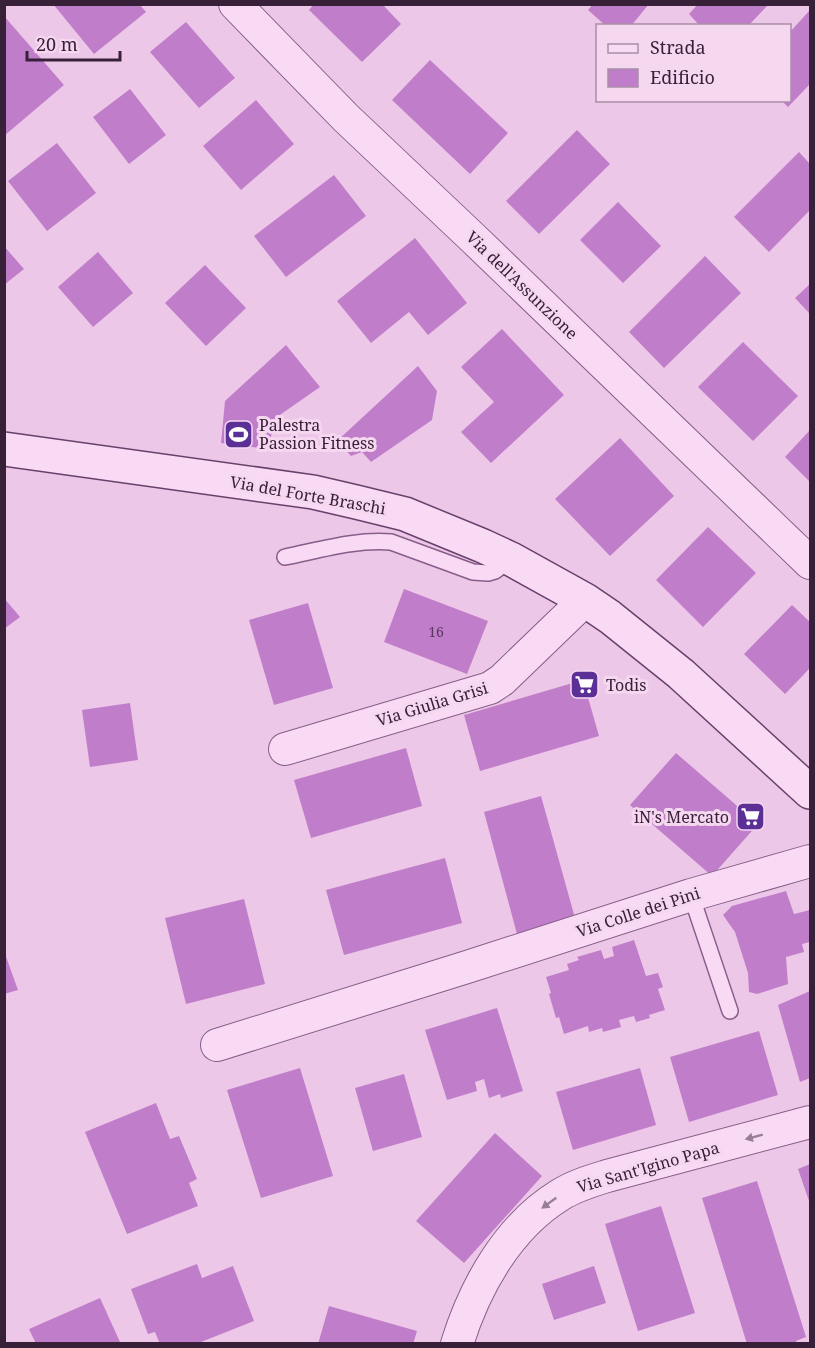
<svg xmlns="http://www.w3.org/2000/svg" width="815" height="1348" font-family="'Noto Serif',serif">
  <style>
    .building { fill: #c07eca }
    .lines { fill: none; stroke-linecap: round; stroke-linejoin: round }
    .lane-casing { stroke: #885d89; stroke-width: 18 }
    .street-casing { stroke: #885d89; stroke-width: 34 }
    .secondary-casing { stroke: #68406b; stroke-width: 36 }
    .lane { stroke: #f8daf4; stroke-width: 15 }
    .street { stroke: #f8daf4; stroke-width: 32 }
    .secondary { stroke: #f8daf4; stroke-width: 33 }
    .oneway { fill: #987d96 }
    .labels { text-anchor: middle; stroke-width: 6; stroke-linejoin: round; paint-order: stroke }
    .number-label { font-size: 14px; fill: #5a385d }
    .street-label { font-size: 16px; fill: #382039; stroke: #f5d7f0 }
    .poi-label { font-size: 16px; fill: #382039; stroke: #f5d7f0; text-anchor: start }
  </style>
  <rect width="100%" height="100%" fill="#edc7e8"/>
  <g class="building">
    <path d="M 53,4 L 139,4 L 146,12 L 94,54 Z"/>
    <path d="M 314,4 L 382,4 L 401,24 L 362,62 L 309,10 Z"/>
    <path d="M 593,4 L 649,4 L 631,26 L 606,26 L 588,10 Z"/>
    <path d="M 698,4 L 769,4 L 748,26 L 700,26 L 689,14 Z"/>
    <path d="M 810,10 L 810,84 L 788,107 L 781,100 L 790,100 L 790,32 Z"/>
    <path d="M 4,16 L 64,85 L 4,136 Z"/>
    <path d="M 186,22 L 235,78 L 199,108 L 150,52 Z"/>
    <path d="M 430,60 L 508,133 L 470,174 L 392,100 Z"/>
    <path d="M 130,89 L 166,135 L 129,164 L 93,117 Z"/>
    <path d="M 256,100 L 294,144 L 241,190 L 203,146 Z"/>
    <path d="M 577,130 L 610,164 L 539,234 L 506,201 Z"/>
    <path d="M 57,143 L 96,193 L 47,231 L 8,181 Z"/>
    <path d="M 799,152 L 810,164 L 810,210 L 769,252 L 734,217 Z"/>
    <path d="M 334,175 L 366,216 L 286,277 L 254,236 Z"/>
    <path d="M 618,202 L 661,246 L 623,283 L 580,240 Z"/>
    <path d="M 415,238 L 467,303 L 428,335 L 409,312 L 371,343 L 337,301 Z"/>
    <path d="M 4,246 L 24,269 L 4,285 Z"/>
    <path d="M 98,252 L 133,293 L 93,327 L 58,287 Z"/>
    <path d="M 705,256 L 741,293 L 664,368 L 629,332 Z"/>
    <path d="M 205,265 L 246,308 L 206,346 L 165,303 Z"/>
    <path d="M 810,284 L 810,314 L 795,298 Z"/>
    <path d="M 502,329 L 564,395 L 491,463 L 461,432 L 494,402 L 461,367 Z"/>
    <path d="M 743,342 L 798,396 L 753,441 L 698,387 Z"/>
    <path d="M 286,345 L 320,387 L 277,417 L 267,449 L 221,443 L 225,401 Z"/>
    <path d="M 418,366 L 437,391 L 432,420 L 371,462 L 362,452 L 351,456 L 337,441 Z"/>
    <path d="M 810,430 L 810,482 L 785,457 Z"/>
    <path d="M 620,438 L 674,496 L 610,556 L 555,499 Z"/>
    <path d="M 708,527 L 756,573 L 703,627 L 656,580 Z"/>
    <path d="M 404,589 L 488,621 L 467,674 L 384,642 Z"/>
    <path d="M 4,598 L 20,617 L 4,629 Z"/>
    <path d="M 308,603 L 333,688 L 274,705 L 249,620 Z"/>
    <path d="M 792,605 L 810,622 L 810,668 L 785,694 L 744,654 Z"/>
    <path d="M 583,680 L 599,736 L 480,771 L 464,715 Z"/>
    <path d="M 130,703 L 138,760 L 90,767 L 82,710 Z"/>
    <path d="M 406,748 L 422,806 L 311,838 L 294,780 Z"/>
    <path d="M 676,753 L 758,824 L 712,876 L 630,805 Z"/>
    <path d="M 541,796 L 575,918 L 517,934 L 484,812 Z"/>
    <path d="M 445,858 L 462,923 L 344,955 L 326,890 Z"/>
    <path d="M 786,891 L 794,914 L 810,910 L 810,942 L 802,944 L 804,952 L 786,957 L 788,984 L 757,994 L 749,992 L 748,973 L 735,932 L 723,915 L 732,906 Z"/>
    <path d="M 244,899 L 265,984 L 186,1004 L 165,918 Z"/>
    <path d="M 634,940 L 646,976 L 658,973 L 663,987 L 658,989 L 665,1010 L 649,1015 L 650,1018 L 636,1022 L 634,1016 L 619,1020 L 621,1027 L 603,1032 L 602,1028 L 589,1032 L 588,1026 L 564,1034 L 559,1017 L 556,1018 L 549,994 L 551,993 L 546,977 L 569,970 L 567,964 L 579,960 L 577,957 L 601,950 L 604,959 L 614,956 L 612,947 Z"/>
    <path d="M 4,951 L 18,990 L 4,994 Z"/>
    <path d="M 810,991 L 810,1078 L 800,1082 L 778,1005 Z"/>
    <path d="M 497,1008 L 523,1091 L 501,1098 L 500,1094 L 489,1098 L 484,1079 L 475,1082 L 477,1091 L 447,1100 L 425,1030 Z"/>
    <path d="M 759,1031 L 778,1095 L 689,1122 L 670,1057 Z"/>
    <path d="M 300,1068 L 333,1176 L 261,1198 L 227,1090 Z"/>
    <path d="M 640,1068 L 656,1125 L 573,1150 L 556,1092 Z"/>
    <path d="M 404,1074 L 422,1137 L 373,1151 L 355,1088 Z"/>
    <path d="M 156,1103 L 170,1139 L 179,1136 L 197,1179 L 189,1183 L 198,1206 L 127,1234 L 85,1132 Z"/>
    <path d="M 495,1133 L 542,1176 L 464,1263 L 416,1221 Z"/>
    <path d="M 810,1164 L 810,1200 L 809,1201 L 798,1169 Z"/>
    <path d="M 757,1181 L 806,1337 L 796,1341 L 797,1344 L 747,1344 L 702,1198 Z"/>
    <path d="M 661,1206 L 695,1313 L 638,1331 L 605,1224 Z"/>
    <path d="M 197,1264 L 202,1278 L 233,1266 L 254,1321 L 196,1344 L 160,1344 L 155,1332 L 148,1334 L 131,1289 Z"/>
    <path d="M 594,1266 L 606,1303 L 554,1320 L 542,1284 Z"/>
    <path d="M 100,1298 L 120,1342 L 117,1344 L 36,1344 L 29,1329 Z"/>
    <path d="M 329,1306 L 417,1331 L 413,1344 L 318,1344 Z"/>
  </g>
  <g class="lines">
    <defs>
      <g id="lane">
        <path d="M 285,557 C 320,550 356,539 391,542 L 473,572 L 488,573 L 495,571 L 511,559"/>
        <path d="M 691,895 L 730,1011"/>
      </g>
      <g id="street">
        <path d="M 235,4 L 346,118 L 474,239 L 810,563"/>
        <path d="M 285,749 L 490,688 L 502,680 L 585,600"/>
        <path d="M 217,1045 L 467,967 L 691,895 L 810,861"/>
        <path d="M 457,1344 C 475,1286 508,1227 560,1195 C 574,1186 591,1181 607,1176 L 810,1122"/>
      </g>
      <path id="secondary" d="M 4,449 L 313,492 L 356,502 L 405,514 L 483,546 L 511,559 L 585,600 L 610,617 L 681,674 L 810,792"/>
    </defs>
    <use href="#lane" class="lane-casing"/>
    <use href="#street" class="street-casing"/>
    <use href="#secondary" class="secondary-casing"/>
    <use href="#lane" class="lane"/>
    <use href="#street" class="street"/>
    <use href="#secondary" class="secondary"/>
  </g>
  <defs><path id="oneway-solid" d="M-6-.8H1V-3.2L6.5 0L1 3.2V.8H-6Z" transform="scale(1.5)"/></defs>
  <g class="oneway">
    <use href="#oneway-solid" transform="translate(754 1137) rotate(165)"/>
    <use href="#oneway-solid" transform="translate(549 1203) rotate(144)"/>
  </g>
  <defs>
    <symbol id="stadium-square" viewBox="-11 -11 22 22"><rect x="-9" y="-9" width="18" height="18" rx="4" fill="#5c2f96" stroke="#f5d7f0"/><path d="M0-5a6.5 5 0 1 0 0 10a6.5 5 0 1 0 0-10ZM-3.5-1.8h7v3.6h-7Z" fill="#fff"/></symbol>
    <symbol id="supermarket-square" viewBox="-11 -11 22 22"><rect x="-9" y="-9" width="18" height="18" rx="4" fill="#5c2f96" stroke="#f5d7f0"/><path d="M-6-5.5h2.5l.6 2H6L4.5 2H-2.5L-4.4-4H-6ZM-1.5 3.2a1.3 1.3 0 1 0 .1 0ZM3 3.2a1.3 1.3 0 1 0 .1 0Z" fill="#fff"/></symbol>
  </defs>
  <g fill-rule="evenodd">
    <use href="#stadium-square" x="222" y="418" width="33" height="33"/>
    <use href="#supermarket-square" x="568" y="668" width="33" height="33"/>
    <use href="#supermarket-square" x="734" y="800" width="33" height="33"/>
  </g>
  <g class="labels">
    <g class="number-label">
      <text x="436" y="637">16</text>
    </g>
    <g class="street-label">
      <text transform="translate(522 285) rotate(44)" y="6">Via dell'Assunzione</text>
      <text transform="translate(308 495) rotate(10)" y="6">Via del Forte Braschi</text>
      <text transform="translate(432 704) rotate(-17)" y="6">Via Giulia Grisi</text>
      <text transform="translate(638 912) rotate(-18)" y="6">Via Colle dei Pini</text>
      <text transform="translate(648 1167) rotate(-16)" y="6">Via Sant'Igino Papa</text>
    </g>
    <g class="poi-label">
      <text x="259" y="431">Palestra<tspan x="259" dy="18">Passion Fitness</tspan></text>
      <text x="606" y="691">Todis</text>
      <text x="729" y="823" text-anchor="end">iN's Mercato</text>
    </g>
  </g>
  <rect width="815" height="1348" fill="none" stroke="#382039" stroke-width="12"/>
  <rect x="596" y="24" width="195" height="78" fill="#f5d7f0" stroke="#a98ea7" stroke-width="1.5"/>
  <rect x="608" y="44" width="30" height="9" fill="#f8daf4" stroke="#a98ea7" stroke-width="1.5"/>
  <text x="650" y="54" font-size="18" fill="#382039">Strada</text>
  <rect x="608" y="69" width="30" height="18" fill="#c07eca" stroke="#a98ea7" stroke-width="1.5"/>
  <text x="650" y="84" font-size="18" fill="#382039">Edificio</text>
  <path d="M27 51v9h93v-9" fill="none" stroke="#382039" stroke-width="3"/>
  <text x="36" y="51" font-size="18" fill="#382039" stroke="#f5d7f0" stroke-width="4.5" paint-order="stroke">20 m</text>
</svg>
